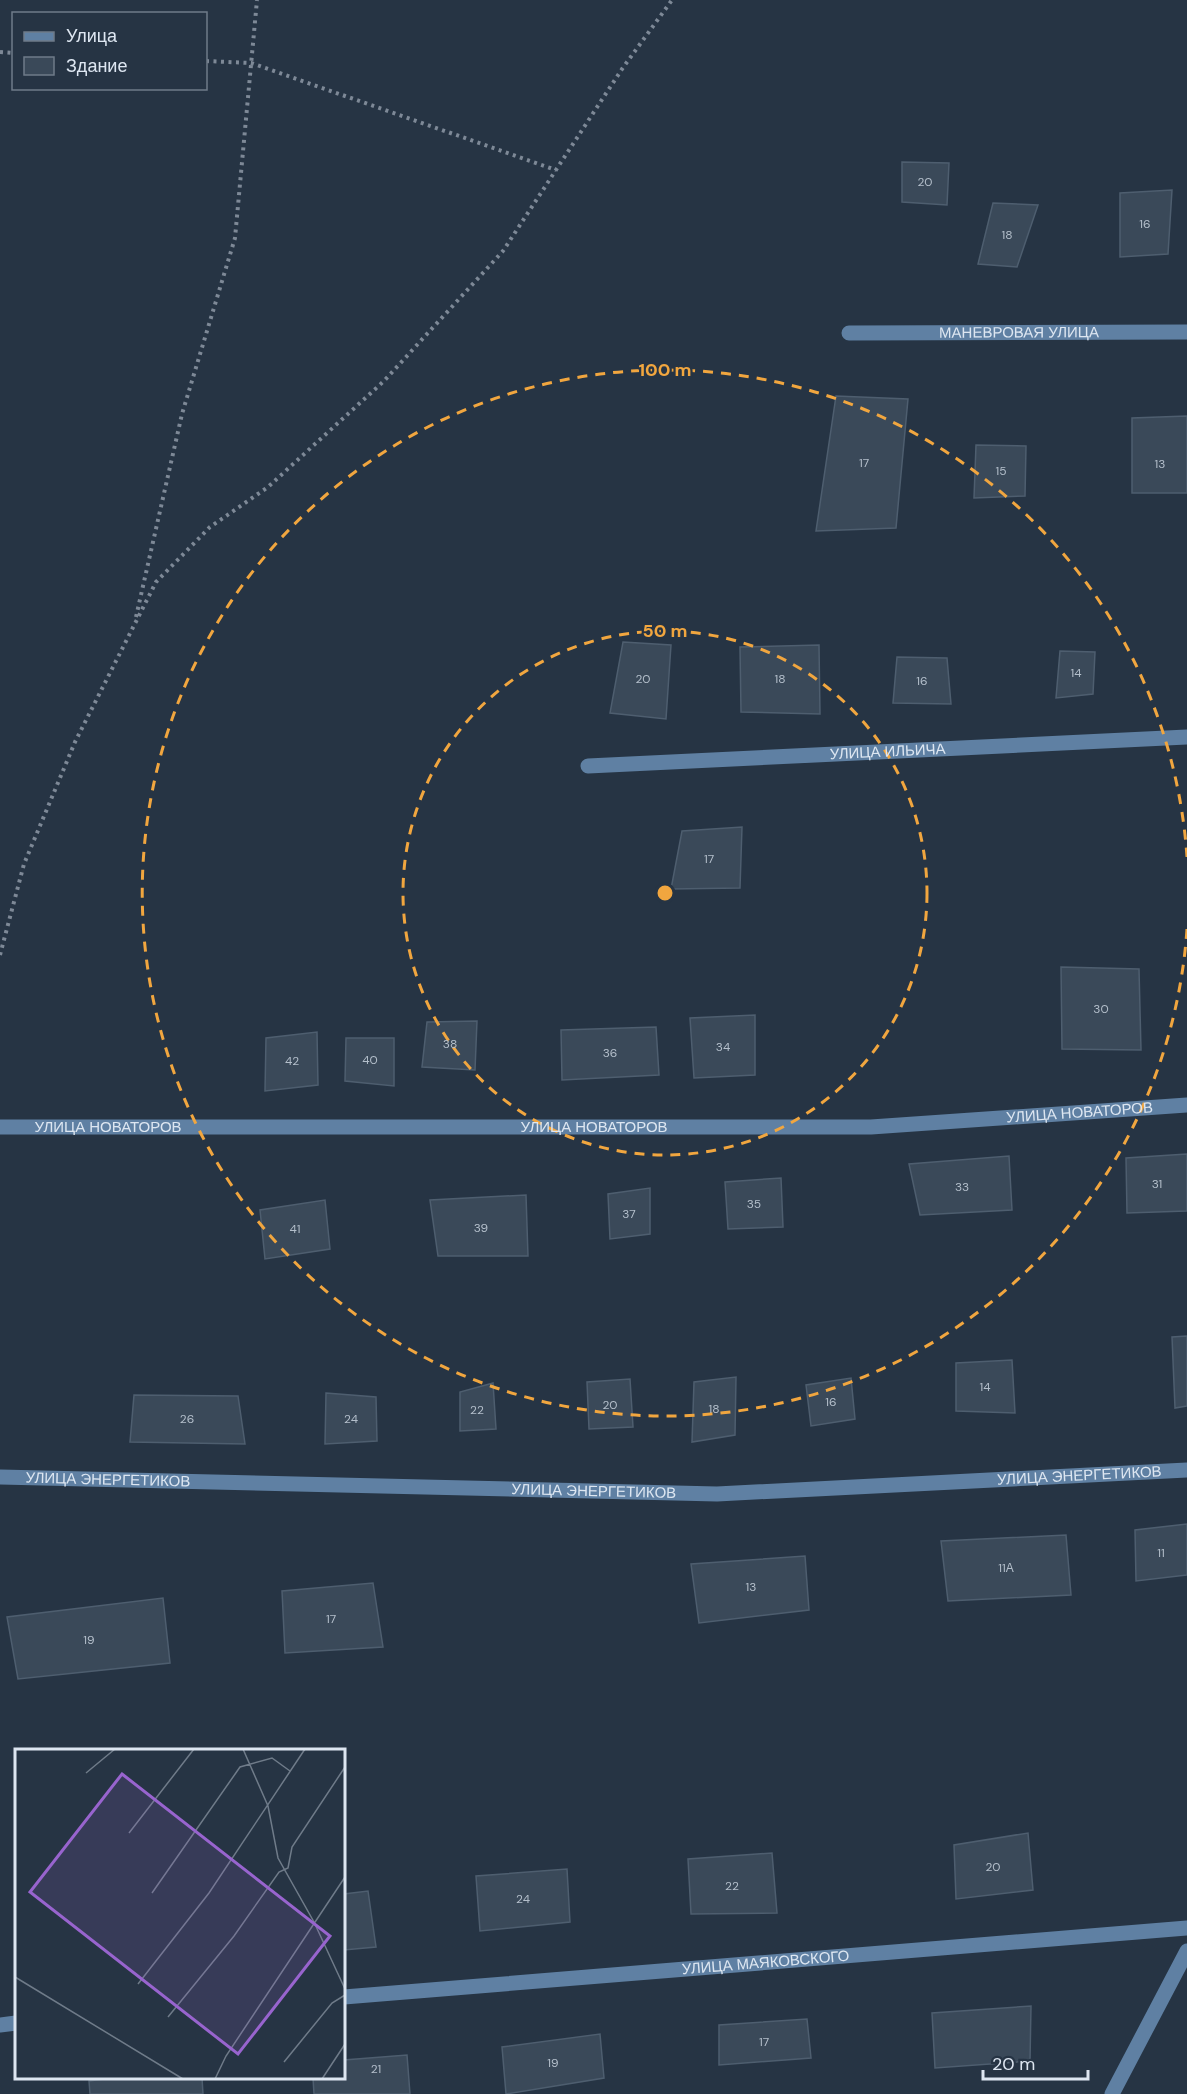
<svg xmlns="http://www.w3.org/2000/svg" width="1187" height="2094" font-family="'DM Sans',sans-serif">
  <style>
    .building { fill: #3a4959; stroke: #4e5e6f; stroke-width: 1.5 }
    .lines { fill: none; stroke-linecap: round; stroke-linejoin: round }
    .path { stroke: #7e8997; stroke-width: 4; stroke-dasharray: 3 4.5; stroke-linecap: butt }
    .minor { stroke: #5f80a3; stroke-width: 15 }
    .ring { fill: none; stroke: #f1a63f; stroke-width: 3; stroke-dasharray: 10 8 }
    .labels { text-anchor: middle; stroke-width: 4.5; stroke-linejoin: round; paint-order: stroke }
    .number-label { font-size: 12px; fill: #b4bfcb }
    .street-label { font-size: 15px; fill: #dde6f1; stroke: #263444 }
    .inset-road { fill: none; stroke: #6f7b89; stroke-width: 1.5 }
    .view { fill: #9864ce; fill-opacity: 0.15; stroke: #9864ce; stroke-width: 3 }
    .inset-edge { fill: none; stroke: #dde6f1; stroke-width: 3 }
    .centre { fill: #f1a63f; stroke: #263444; stroke-width: 3 }
    .ring-label { font-size: 18px; text-anchor: middle; font-weight: bold; fill: #f1a63f; stroke: #263444; stroke-width: 4.5; stroke-linejoin: round; paint-order: stroke }
  </style>
  <rect width="100%" height="100%" fill="#263444"/>
  <g class="building">
    <path d="M 902,162 L 949,163 L 947,205 L 902,202 Z"/>
    <path d="M 1172,190 L 1168,254 L 1120,257 L 1120,193 Z"/>
    <path d="M 993,203 L 1038,205 L 1017,267 L 978,264 Z"/>
    <path d="M 836,396 L 908,399 L 896,528 L 816,531 Z"/>
    <path d="M 1187,416 L 1187,493 L 1132,493 L 1132,418 Z"/>
    <path d="M 976,445 L 1026,446 L 1025,496 L 974,498 Z"/>
    <path d="M 623,642 L 671,645 L 666,719 L 610,713 Z"/>
    <path d="M 819,645 L 820,714 L 741,712 L 740,647 Z"/>
    <path d="M 1060,651 L 1095,652 L 1093,694 L 1056,698 Z"/>
    <path d="M 897,657 L 947,658 L 951,704 L 893,703 Z"/>
    <path d="M 742,827 L 740,888 L 671,889 L 682,831 Z"/>
    <path d="M 1061,967 L 1139,969 L 1141,1050 L 1062,1049 Z"/>
    <path d="M 755,1015 L 755,1075 L 694,1078 L 690,1018 Z"/>
    <path d="M 477,1021 L 475,1070 L 422,1067 L 427,1022 Z"/>
    <path d="M 656,1027 L 659,1075 L 562,1080 L 561,1030 Z"/>
    <path d="M 317,1032 L 318,1085 L 265,1091 L 266,1038 Z"/>
    <path d="M 346,1038 L 394,1038 L 394,1086 L 345,1081 Z"/>
    <path d="M 1187,1154 L 1187,1211 L 1127,1213 L 1126,1158 Z"/>
    <path d="M 1009,1156 L 1012,1210 L 920,1215 L 909,1164 Z"/>
    <path d="M 781,1178 L 783,1227 L 728,1229 L 725,1182 Z"/>
    <path d="M 650,1188 L 650,1234 L 610,1239 L 608,1194 Z"/>
    <path d="M 526,1195 L 528,1256 L 438,1256 L 430,1200 Z"/>
    <path d="M 325,1200 L 330,1249 L 265,1259 L 260,1210 Z"/>
    <path d="M 1187,1336 L 1187,1406 L 1175,1408 L 1172,1337 Z"/>
    <path d="M 1012,1360 L 1015,1413 L 956,1411 L 956,1363 Z"/>
    <path d="M 736,1377 L 735,1435 L 692,1442 L 694,1382 Z"/>
    <path d="M 851,1378 L 855,1419 L 811,1426 L 806,1385 Z"/>
    <path d="M 630,1379 L 633,1427 L 589,1429 L 587,1382 Z"/>
    <path d="M 493,1383 L 496,1429 L 460,1431 L 460,1392 Z"/>
    <path d="M 326,1393 L 376,1397 L 377,1441 L 325,1444 Z"/>
    <path d="M 134,1395 L 238,1396 L 245,1444 L 130,1442 Z"/>
    <path d="M 1187,1524 L 1187,1575 L 1136,1581 L 1135,1530 Z"/>
    <path d="M 1066,1535 L 1071,1595 L 948,1601 L 941,1541 Z"/>
    <path d="M 805,1556 L 809,1610 L 699,1623 L 691,1564 Z"/>
    <path d="M 373,1583 L 383,1647 L 285,1653 L 282,1591 Z"/>
    <path d="M 163,1598 L 170,1663 L 18,1679 L 7,1617 Z"/>
    <path d="M 1028,1833 L 1033,1890 L 956,1899 L 954,1845 Z"/>
    <path d="M 772,1853 L 777,1913 L 691,1914 L 688,1859 Z"/>
    <path d="M 567,1869 L 570,1922 L 480,1931 L 476,1876 Z"/>
    <path d="M 368,1891 L 376,1947 L 344,1950 L 344,1894 Z"/>
    <path d="M 1031,2006 L 1030,2061 L 935,2068 L 932,2013 Z"/>
    <path d="M 807,2019 L 811,2058 L 719,2065 L 719,2025 Z"/>
    <path d="M 600,2034 L 604,2078 L 506,2094 L 502,2047 Z"/>
    <path d="M 407,2055 L 410,2094 L 314,2094 L 313,2078 L 344,2078 L 344,2060 Z"/>
    <path d="M 112,2078 L 202,2078 L 203,2094 L 90,2094 L 89,2081 Z"/>
  </g>
  <g class="lines">
    <g class="path">
      <path d="M 0,52 L 14,53"/>
      <path d="M 206,61 L 251,63 L 556,170"/>
      <path d="M 136,617 L 182,414 L 235,238 L 257,0"/>
      <path d="M 0,955 L 24,864 L 75,742 L 156,582 L 210,527 L 268,487 L 384,381 L 503,251 L 622,69 L 672,0"/>
    </g>
    <g class="minor">
      <path id="s1" d="M 849,333 L 1187,332"/>
      <path id="s2" d="M 588,766 L 1187,737"/>
      <path id="s3" d="M 0,1127 L 871,1127 L 1187,1105"/>
      <path id="s4" d="M 0,1477 L 717,1494 L 1187,1470"/>
      <path id="s5" d="M 344,1997 L 1187,1928"/>
      <path d="M 0,2025 L 16,2023"/>
      <path d="M 1112,2094 L 1187,1951"/>
    </g>
  </g>
  <g class="ring">
    <circle cx="665" cy="893" r="262"/>
    <path d="M1187 929A523 523 0 1 1 1187 857"/>
  </g>
  <g class="labels">
    <g class="number-label">
      <text x="925" y="186">20</text>
      <text x="1145" y="228">16</text>
      <text x="1007" y="239">18</text>
      <text x="864" y="467">17</text>
      <text x="1160" y="468">13</text>
      <text x="1001" y="475">15</text>
      <text x="1076" y="677">14</text>
      <text x="643" y="683">20</text>
      <text x="780" y="683">18</text>
      <text x="922" y="685">16</text>
      <text x="709" y="863">17</text>
      <text x="1101" y="1013">30</text>
      <text x="450" y="1048">38</text>
      <text x="723" y="1051">34</text>
      <text x="610" y="1057">36</text>
      <text x="370" y="1064">40</text>
      <text x="292" y="1065">42</text>
      <text x="1157" y="1188">31</text>
      <text x="962" y="1191">33</text>
      <text x="754" y="1208">35</text>
      <text x="629" y="1218">37</text>
      <text x="481" y="1232">39</text>
      <text x="295" y="1233">41</text>
      <text x="985" y="1391">14</text>
      <text x="831" y="1406">16</text>
      <text x="610" y="1409">20</text>
      <text x="714" y="1413">18</text>
      <text x="477" y="1414">22</text>
      <text x="187" y="1423">26</text>
      <text x="351" y="1423">24</text>
      <text x="1161" y="1557">11</text>
      <text x="1006" y="1572">11А</text>
      <text x="751" y="1591">13</text>
      <text x="331" y="1623">17</text>
      <text x="89" y="1644">19</text>
      <text x="993" y="1871">20</text>
      <text x="732" y="1890">22</text>
      <text x="523" y="1903">24</text>
      <text x="764" y="2046">17</text>
      <text x="553" y="2067">19</text>
      <text x="376" y="2073">21</text>
    </g>
    <g class="street-label">
      <text dy="5" stroke="none"><textPath href="#s1" startOffset="170">МАНЕВРОВАЯ УЛИЦА</textPath></text>
      <text dy="5" stroke="none"><textPath href="#s2" startOffset="300">УЛИЦА ИЛЬИЧА</textPath></text>
      <text dy="5" stroke="none"><textPath href="#s3" startOffset="1080">УЛИЦА НОВАТОРОВ</textPath></text>
      <text dy="5" stroke="none"><textPath href="#s3" startOffset="108">УЛИЦА НОВАТОРОВ</textPath></text>
      <text dy="5" stroke="none"><textPath href="#s3" startOffset="594">УЛИЦА НОВАТОРОВ</textPath></text>
      <text dy="5" stroke="none"><textPath href="#s4" startOffset="1080">УЛИЦА ЭНЕРГЕТИКОВ</textPath></text>
      <text dy="5" stroke="none"><textPath href="#s4" startOffset="108">УЛИЦА ЭНЕРГЕТИКОВ</textPath></text>
      <text dy="5" stroke="none"><textPath href="#s4" startOffset="594">УЛИЦА ЭНЕРГЕТИКОВ</textPath></text>
      <text dy="5" stroke="none"><textPath href="#s5" startOffset="423">УЛИЦА МАЯКОВСКОГО</textPath></text>
    </g>
  </g>
  <g transform="translate(15 1749)">
    <rect width="330" height="330" fill="#263444"/>
    <path class="inset-road" d="M 228,0 L 253,57 L 263,109 L 299,173 L 330,240M 71,24 L 100,0M 114,84 L 179,0M 137,144 L 225,18 L 257,9 L 275,22M 0,228 L 168,330M 123,235 L 194,144 L 290,0M 153,268 L 219,187 L 264,123 L 273,119 L 277,98 L 330,18M 269,313 L 317,254 L 330,246M 200,330 L 211,307 L 330,128M 307,330 L 330,295"/>
    <path class="view" d="M 107,25 L 315,187 L 223,305 L 15,143 Z"/>
    <rect width="330" height="330" class="inset-edge"/>
  </g>
  <circle cx="665" cy="893" r="9" class="centre"/>
  <g class="ring-label">
    <text x="665" y="376">100 m</text>
    <text x="665" y="637">50 m</text>
  </g>
  <rect x="12" y="12" width="195" height="78" fill="#263444" stroke="#6f7b89" stroke-width="1.5"/>
  <rect x="24" y="32" width="30" height="9" fill="#5f80a3" stroke="#6f7b89" stroke-width="1.5"/>
  <text x="66" y="42" font-size="18" fill="#dde6f1">Улица</text>
  <rect x="24" y="57" width="30" height="18" fill="#3a4959" stroke="#6f7b89" stroke-width="1.5"/>
  <text x="66" y="72" font-size="18" fill="#dde6f1">Здание</text>
  <path d="M983 2070v9h105v-9" fill="none" stroke="#dde6f1" stroke-width="3"/>
  <text x="992" y="2070" font-size="18" fill="#dde6f1" stroke="#263444" stroke-width="4.5" paint-order="stroke">20 m</text>
</svg>
